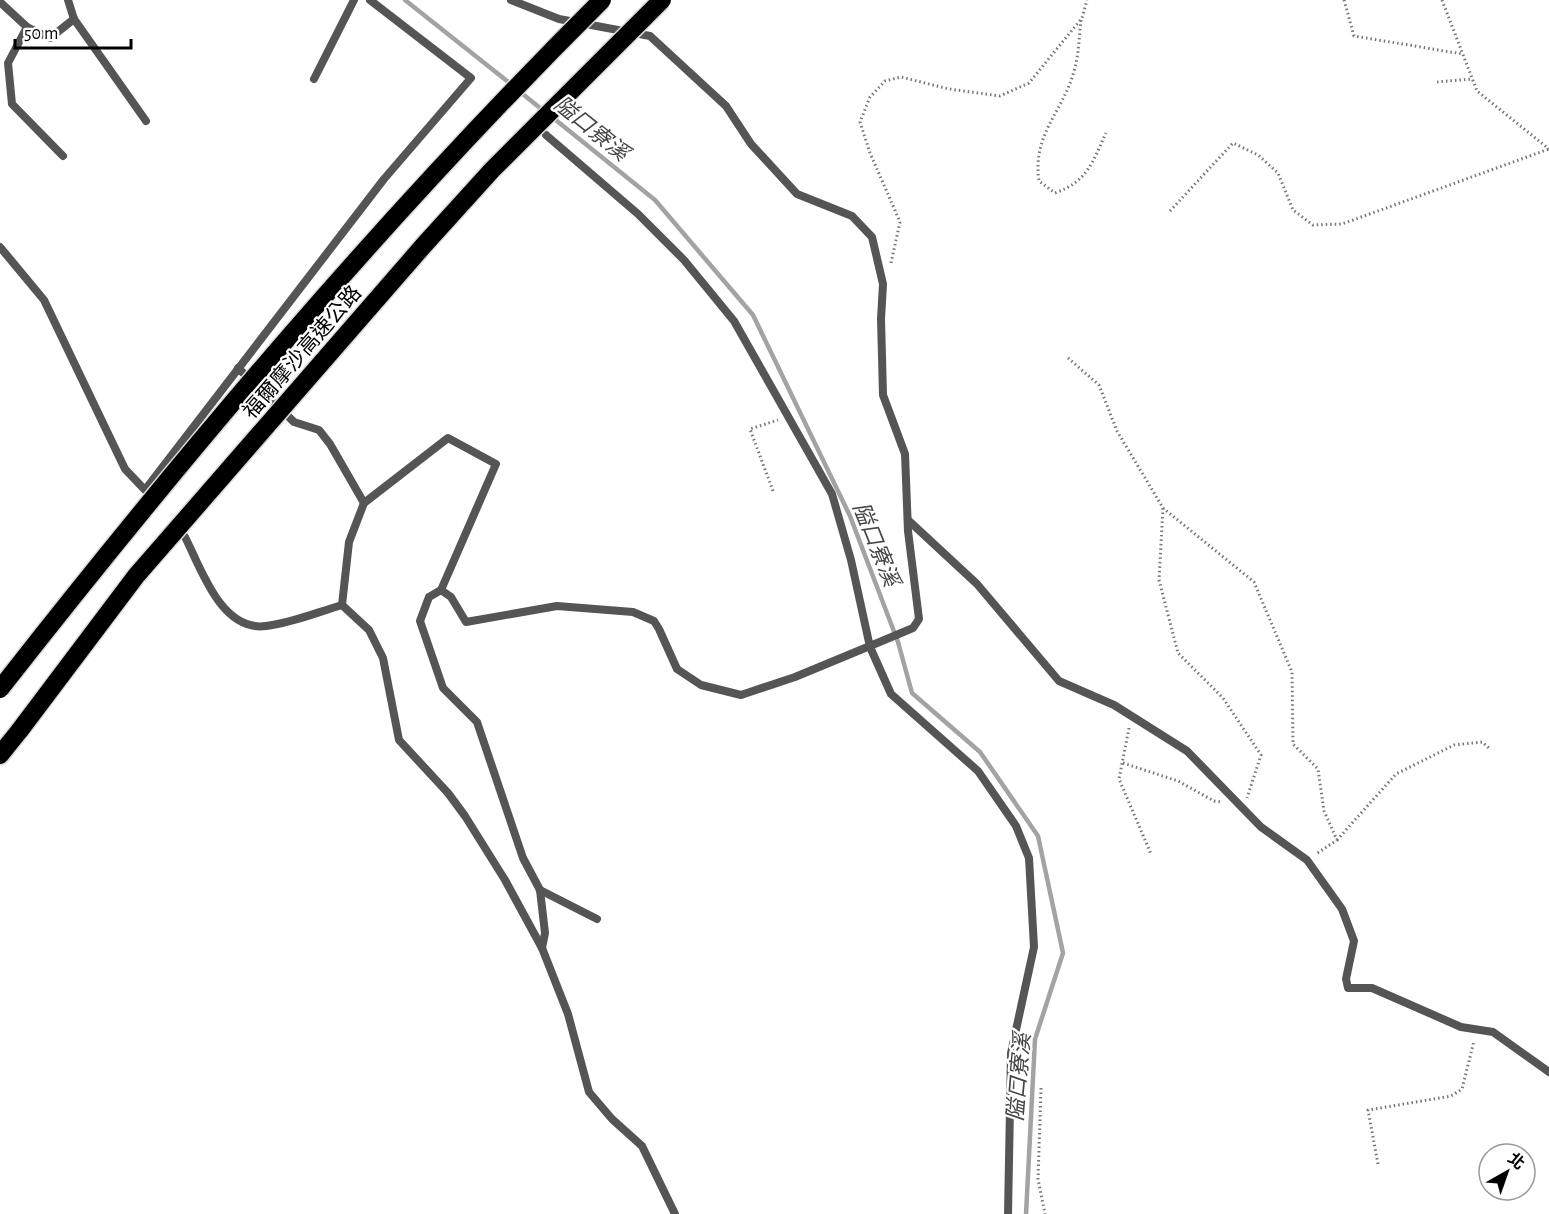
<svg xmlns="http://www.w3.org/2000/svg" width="1549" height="1214" font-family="'Alegreya Sans','Noto Sans TC',sans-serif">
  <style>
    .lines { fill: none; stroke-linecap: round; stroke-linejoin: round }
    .stream { stroke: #a3a3a3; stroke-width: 4.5 }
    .highway-casing { stroke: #dbdbdb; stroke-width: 21 }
    .path { stroke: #777; stroke-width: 3; stroke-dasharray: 1.5 3; stroke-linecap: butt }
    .lane { stroke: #555; stroke-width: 8 }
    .highway { stroke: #000; stroke-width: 18 }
    .highway-bridge-casing { stroke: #dbdbdb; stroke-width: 21; stroke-linecap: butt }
    .highway-bridge { stroke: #000; stroke-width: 18 }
    .labels { text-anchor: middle; stroke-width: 4.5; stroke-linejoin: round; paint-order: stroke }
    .street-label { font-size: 21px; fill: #000; stroke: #fff }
    .water-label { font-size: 22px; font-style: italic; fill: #444; stroke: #fff }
  </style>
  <rect width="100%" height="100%" fill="#fff"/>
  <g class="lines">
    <g class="stream">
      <path d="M 405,0 L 512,85"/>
      <path d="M 519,91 L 545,112"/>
      <path d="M 552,117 L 655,200 L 753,315 L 850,516 L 898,642 L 912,693 L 980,752 L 1038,836 L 1063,953 L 1035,1039 L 1026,1214"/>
    </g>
    <defs>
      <path id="highway" d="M 0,755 L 20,730"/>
    </defs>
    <use href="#highway" class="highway-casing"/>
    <g class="path">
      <path d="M 1344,0 L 1354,36 L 1463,54"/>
      <path d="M 1442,0 L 1477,91 L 1549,149"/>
      <path d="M 1081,20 C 1079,37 1079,55 1074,71 C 1063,112 1032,134 1039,181 L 1055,193 C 1088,181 1092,163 1106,133"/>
      <path d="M 1437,82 L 1472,79"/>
      <path d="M 1170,211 L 1233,143 L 1258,155 L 1278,173 L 1293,210 L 1313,225 L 1342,224 L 1549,149"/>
      <path d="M 891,263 L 900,222 L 870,153 L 860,122 L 870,97 L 885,81 L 901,77 L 949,89 L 1000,96 L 1029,83 L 1082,18 L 1087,0"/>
      <path d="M 1068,358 L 1099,385 L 1117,431 L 1163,508 L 1254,582 L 1292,672 L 1293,744 L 1318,769 L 1324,811 L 1337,840 L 1316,854"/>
      <path d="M 773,491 L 750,429 L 778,420"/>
      <path d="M 1163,508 L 1159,580 L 1178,653 L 1223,698 L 1261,755 L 1247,798"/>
      <path d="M 1129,728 L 1119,779 L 1151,854"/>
      <path d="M 1123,763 L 1178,781 L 1214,801 L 1221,802"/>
      <path d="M 1337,840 L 1396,774 L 1454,745 L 1482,742 L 1491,750"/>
      <path d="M 1041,1088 L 1038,1179 L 1045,1214"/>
      <path d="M 1378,1164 L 1368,1110 L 1451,1096 L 1462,1089 L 1474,1041"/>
    </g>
    <g class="lane">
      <path d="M 511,0 L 559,19 L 650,36 L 726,106 L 751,144 L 797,194 L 852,216 L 872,237 L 883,284 L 881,319 L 883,395 L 905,454 L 908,531 L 919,619 L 913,628 L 882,641 L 795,677 L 741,695 L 701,685 L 677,669 L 659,629 L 654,621 L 633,612 L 557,606 L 466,622 L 451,597 L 441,590 L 429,597 L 420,621 L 443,688 L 477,722 L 523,858 L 540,890 L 545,933 L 542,948"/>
      <path d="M 0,2 L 27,27 L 50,38 L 74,19 L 68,0"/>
      <path d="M 74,19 L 146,121"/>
      <path d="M 27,27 L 8,63 L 12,104 L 63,156"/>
      <path d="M 314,79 L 354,0"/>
      <path d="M 546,135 L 638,214 L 684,260 L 734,321 L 832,494 L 851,560 L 870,647 L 891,694 L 978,771 L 1016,826 L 1029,858 L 1034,947 L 1011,1053 L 1008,1214"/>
      <path d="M 0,247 L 44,300 L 125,469 L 145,490 L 384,179 L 471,78 L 370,0"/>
      <path d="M 238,368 L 294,422 L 319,430 L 330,444 L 364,503"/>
      <path d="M 908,520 L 977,584 L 1059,681 L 1114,705 L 1187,751 L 1261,827 L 1307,860 L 1342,909 L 1354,941 L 1346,979 L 1348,988 L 1372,988 L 1461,1027 L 1493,1032 L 1549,1072"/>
      <path d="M 185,537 C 201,568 221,632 266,626 C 292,623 318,612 342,605 L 369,630 L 383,658 L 399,740 L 448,793 L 465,816 L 505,880 L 542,948 L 568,1014 L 589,1092 L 612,1119 L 642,1146 L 675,1214"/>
      <path d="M 342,605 L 349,542 L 364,503 L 448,438 L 496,464 L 441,590"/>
      <path d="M 540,890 L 597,919"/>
    </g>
    <use href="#highway" class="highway"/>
    <defs>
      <g id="highway-bridge">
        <path d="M 0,689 C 188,449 386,215 602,0"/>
        <path d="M 20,730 L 136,576 L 424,245 L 492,170 L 662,0"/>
      </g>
    </defs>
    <use href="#highway-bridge" class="highway-bridge-casing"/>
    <use href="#highway-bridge" class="highway-bridge"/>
  </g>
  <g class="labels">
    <g class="street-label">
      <text transform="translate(302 352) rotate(-49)" y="7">福爾摩沙高速公路</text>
    </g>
    <g class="water-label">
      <text transform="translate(592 128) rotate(39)" y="8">隘口寮溪</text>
      <text transform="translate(877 544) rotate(68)" y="8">隘口寮溪</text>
      <text transform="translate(1018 1077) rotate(-85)" y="8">隘口寮溪</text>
    </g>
  </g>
  <g transform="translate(1507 1172) rotate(40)"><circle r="28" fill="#ffffff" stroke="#999999" stroke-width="1.5"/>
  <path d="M0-4.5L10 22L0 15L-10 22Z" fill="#000000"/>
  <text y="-9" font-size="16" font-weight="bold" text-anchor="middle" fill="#000000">北</text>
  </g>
  <path d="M15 39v9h116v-9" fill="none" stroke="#000000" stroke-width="3"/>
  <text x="24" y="39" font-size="18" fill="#000000" stroke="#ffffff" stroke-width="4.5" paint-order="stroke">50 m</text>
</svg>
